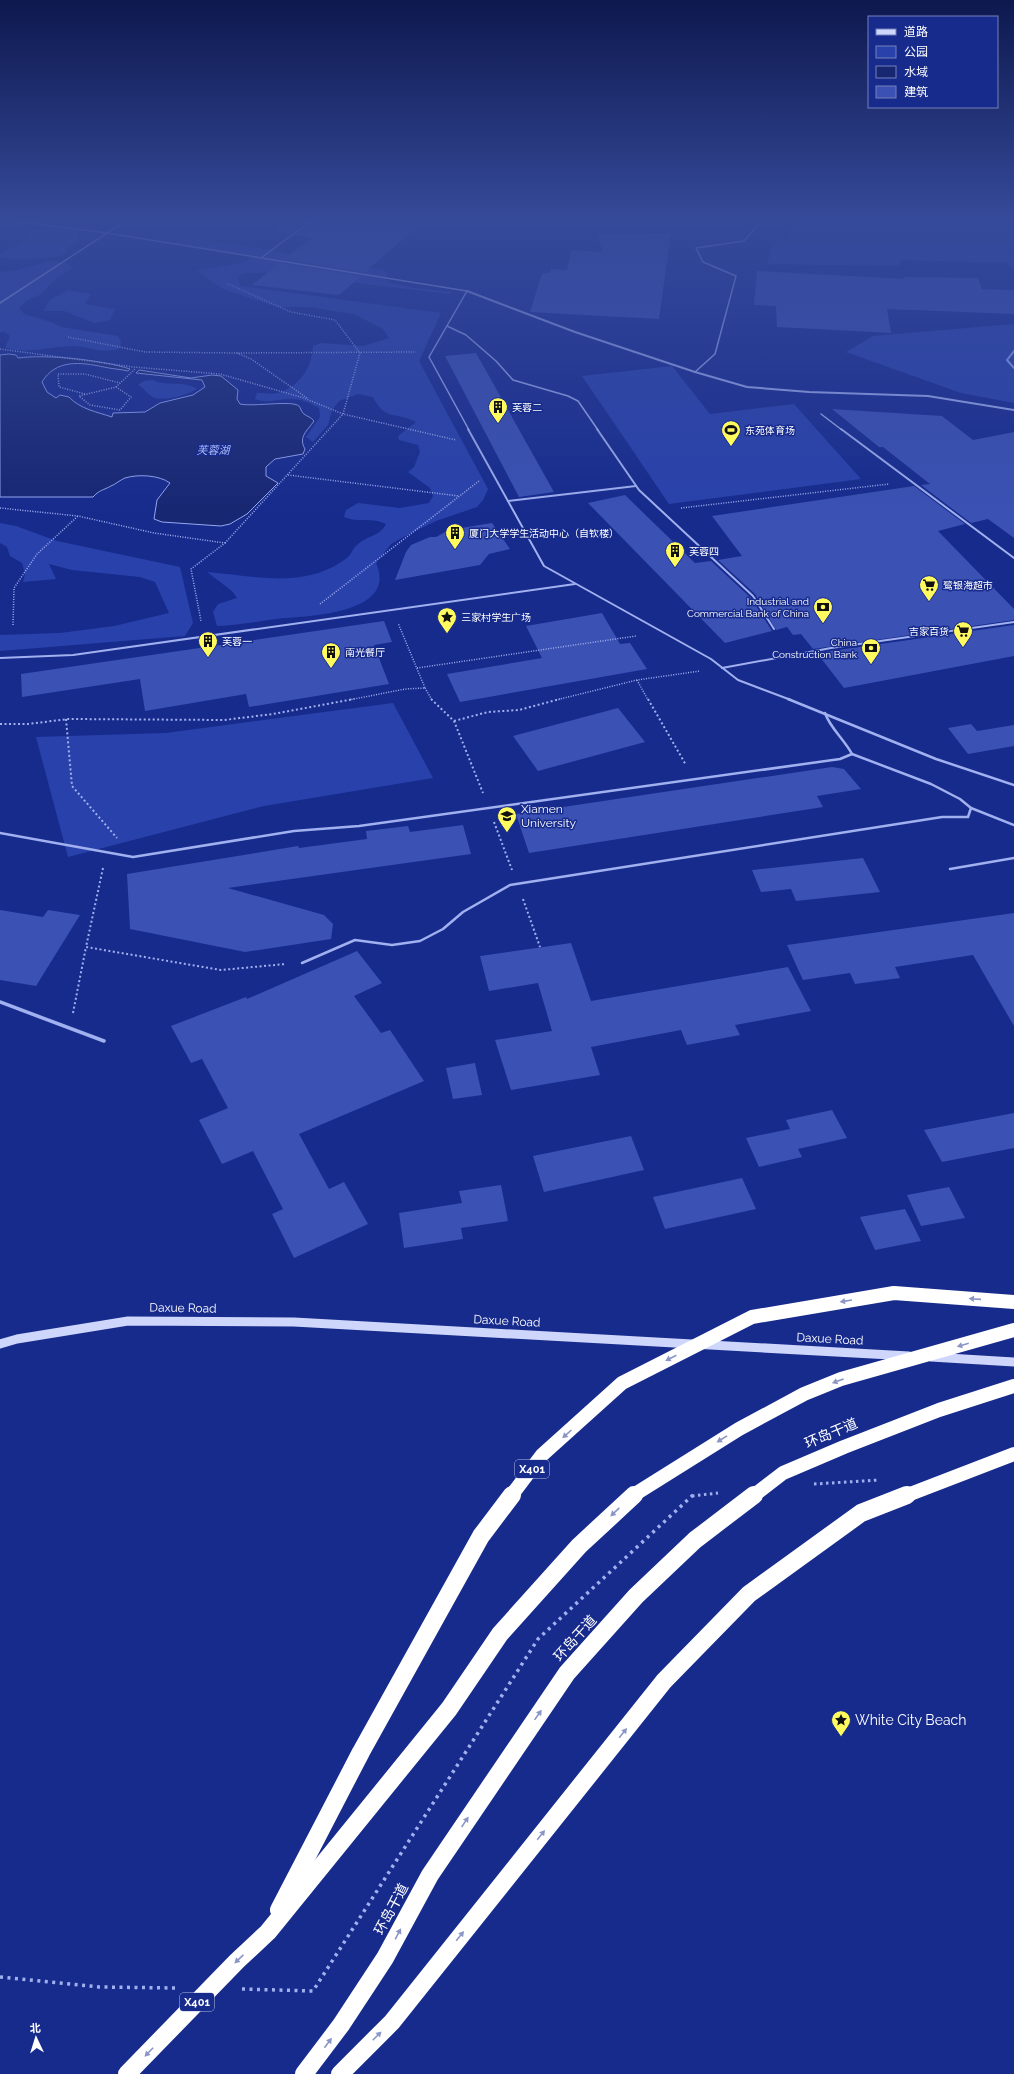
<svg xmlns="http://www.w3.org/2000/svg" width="1014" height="2074" font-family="Raleway,'Noto Sans SC',sans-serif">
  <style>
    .green { fill: #2942ab }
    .water { fill: #182772; stroke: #94a7f2 }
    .building { fill: #3b51b3 }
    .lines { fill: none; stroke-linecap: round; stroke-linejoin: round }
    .path-far3 { stroke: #a1b0ef; stroke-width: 1.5; stroke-dasharray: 1 1.5; stroke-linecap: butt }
    .path-far2 { stroke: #a1b0ef; stroke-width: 2; stroke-dasharray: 2 2.5; stroke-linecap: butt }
    .path-far1 { stroke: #a1b0ef; stroke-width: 3; stroke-dasharray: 2.5 3.5; stroke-linecap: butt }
    .path { stroke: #a1b0ef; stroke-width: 3.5; stroke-dasharray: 3 4.5; stroke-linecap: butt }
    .lane-far2 { stroke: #a1b0ef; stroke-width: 1.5 }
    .lane-far1 { stroke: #a1b0ef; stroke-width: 2 }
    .lane { stroke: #a1b0ef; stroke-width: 2.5 }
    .street-far1 { stroke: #a1b0ef; stroke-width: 2 }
    .street { stroke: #a1b0ef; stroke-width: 3.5 }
    .secondary { stroke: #cfd6fb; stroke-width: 9 }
    .highway-bridge-far1 { stroke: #fff; stroke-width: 14 }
    .highway-bridge { stroke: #fff; stroke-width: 18 }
    .oneway { fill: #8b95c6 }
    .labels { text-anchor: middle; stroke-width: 3; stroke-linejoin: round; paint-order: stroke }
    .far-poi-label { font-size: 10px; fill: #fff; stroke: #172b8d; text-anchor: start }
    .far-water-label { font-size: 11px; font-style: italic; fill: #adbbf6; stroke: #172b8d }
    .shield { fill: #172b8d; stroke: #b9bfdd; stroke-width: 1 }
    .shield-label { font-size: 11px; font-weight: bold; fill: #fff }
    .poi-label { font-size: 12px; fill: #fff; stroke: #172b8d; text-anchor: start }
    .street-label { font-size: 12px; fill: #fff; stroke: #172b8d }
    .near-street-label { font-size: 14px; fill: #fff; stroke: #172b8d }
    .near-poi-label { font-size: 14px; fill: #fff; stroke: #172b8d; text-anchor: start }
  </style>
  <rect width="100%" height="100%" fill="#172b8d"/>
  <g class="green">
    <path d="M 792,220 L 1014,220 L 1014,270 L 1007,263 L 902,260 L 897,266 L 767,264 L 774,242 L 790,239 Z"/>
    <path d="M 64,227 L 79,229 L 77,236 L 80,241 L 67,248 L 68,251 C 66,253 65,254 63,255 C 55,259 7,260 0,257 L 1,253 L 28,240 L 25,235 L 31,230 Z"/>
    <path d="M 199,239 L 279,251 L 306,262 L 384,270 L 387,274 L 386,282 L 415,288 L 453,292 L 449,294 L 275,273 L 244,273 L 237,278 L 241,286 L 441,313 L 419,361 L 488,489 L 483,500 L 477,507 L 436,521 L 407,535 L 391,544 L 376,563 C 398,612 313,616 284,618 C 261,621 239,625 217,626 L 213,612 L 218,604 L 237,598 L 232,591 L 207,572 C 255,576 307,590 348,557 C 352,553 353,548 357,545 C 366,536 381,536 386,524 C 373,517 358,523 344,517 L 346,510 L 358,503 L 400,508 L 429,503 L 433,496 L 430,488 L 408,472 L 414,467 L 420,452 L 418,445 L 399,440 L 398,436 L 416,422 C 395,411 386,422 373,397 L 358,394 L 339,401 L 332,410 L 328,425 L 313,442 L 306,437 L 320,417 L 319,408 C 310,403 301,399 291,399 C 278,399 268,404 255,399 L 257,393 C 264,393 275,395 281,392 C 301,384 312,367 313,346 L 321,343 L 363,346 L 389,338 L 383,329 L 354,314 L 308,307 L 277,307 L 223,289 L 197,271 L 242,263 L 249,260 L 248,255 L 176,244 L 176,241 Z"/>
    <path d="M 50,261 L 66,263 L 72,268 L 52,282 L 40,295 L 27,300 L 19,308 L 24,314 L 51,322 L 61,327 L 118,336 L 121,342 L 120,348 C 104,355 88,346 72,346 C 47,347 29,354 5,348 L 10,336 L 5,332 L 0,332 L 0,272 L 18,270 Z"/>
    <path d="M 68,290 L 91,294 L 85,304 L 115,309 L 110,320 L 95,323 L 64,311 L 43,311 L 50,300 Z"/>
    <path d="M 1014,324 L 1014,403 L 961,393 L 846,352 L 873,336 Z"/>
    <path d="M 672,366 L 710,414 L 794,404 L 861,479 L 669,504 L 582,376 Z"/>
    <path d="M 153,380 C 166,387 183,380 197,389 C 187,395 167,401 155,398 C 148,396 145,388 138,385 L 144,381 Z"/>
    <path d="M 0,523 L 16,526 L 57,541 L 180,567 L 193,623 L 185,636 L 0,651 L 0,635 L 60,633 L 114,626 L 169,613 L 155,582 L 140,577 L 72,570 L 49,564 L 56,579 L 23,582 L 25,574 L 22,563 L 10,556 L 7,547 L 0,543 Z"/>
    <path d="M 393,703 L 433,778 L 264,806 L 68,857 L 36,737 L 166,733 Z"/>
  </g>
  <path class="water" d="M 9,354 L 16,355 L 18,358 C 47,354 102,360 130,369 L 128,371 C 120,369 112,369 104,367 C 80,362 56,359 42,382 L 47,392 L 56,398 L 60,395 L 69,397 C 80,409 97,412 112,417 L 113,413 L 145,412 L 160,403 L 193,395 L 205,387 L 202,380 L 136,373 L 139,370 L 191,378 L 212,375 L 221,376 L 238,390 L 237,399 L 240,404 C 254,407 292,400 299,406 C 301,408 301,412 304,414 C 308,417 311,417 314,421 C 307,431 298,437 305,449 L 303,454 L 275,459 L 266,467 L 266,476 L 278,483 L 247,514 L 230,524 L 221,526 L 162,522 L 154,519 L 157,500 L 170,483 C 159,475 138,474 125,478 C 120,480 116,484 111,486 C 104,490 99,490 93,497 L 0,497 L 0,355 Z"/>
  <g class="building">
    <path d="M 278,220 L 308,220 L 289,234 L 277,232 Z"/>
    <path d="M 314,220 L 425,220 L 365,272 L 284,259 L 312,238 L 295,235 Z"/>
    <path d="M 671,233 L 659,319 L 530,312 L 542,273 L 550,273 L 551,269 L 567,270 L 571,250 L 602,252 L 598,234 Z"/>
    <path d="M 280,263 L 361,276 L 339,295 L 252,285 Z"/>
    <path d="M 757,271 L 904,279 L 903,277 L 978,278 L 982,289 L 1014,290 L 1014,314 L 887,309 L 891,333 L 777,327 L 776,306 L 754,305 Z"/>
    <path d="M 476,353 L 554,492 L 519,497 L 445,356 Z"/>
    <path d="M 832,409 L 942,416 L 973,440 L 1014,432 L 1014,538 L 988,519 L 971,523 L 921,485 L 930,484 L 883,447 L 879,447 Z"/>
    <path d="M 914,486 L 965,524 L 938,531 L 1014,609 L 1014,620 L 813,649 L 801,634 L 793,635 L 787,627 L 776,630 L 755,594 L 718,560 L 742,556 L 712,516 Z"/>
    <path d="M 625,495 L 695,563 L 711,561 L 751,598 L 772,631 L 725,643 L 588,503 Z"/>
    <path d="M 492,523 L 510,549 L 489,554 L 480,565 L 395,580 L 406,552 L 411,545 L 430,537 L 436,537 L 449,530 Z"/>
    <path d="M 602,613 L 620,644 L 630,643 L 647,669 L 460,702 L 447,674 L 542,658 L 526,626 Z"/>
    <path d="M 384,621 L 392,642 L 374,645 L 389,684 L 249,707 L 246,694 L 145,711 L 140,679 L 22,697 L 21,674 Z"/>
    <path d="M 1014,625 L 1014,656 L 844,688 L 817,653 Z"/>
    <path d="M 618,708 L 645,742 L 538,771 L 513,736 Z"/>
    <path d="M 971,724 L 977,731 L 1014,725 L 1014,746 L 968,754 L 948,728 Z"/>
    <path d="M 832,767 L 844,769 L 861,789 L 817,796 L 823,807 L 529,853 L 516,814 Z"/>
    <path d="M 463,825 L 471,854 L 228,888 L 324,915 L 333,924 L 331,939 L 245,952 L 130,929 L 127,874 L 298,846 L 299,848 L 367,839 L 366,831 L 408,826 L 410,832 Z"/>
    <path d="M 863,858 L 880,892 L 796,901 L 791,889 L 761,892 L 752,870 Z"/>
    <path d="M 0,910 L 43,917 L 48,910 L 80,915 L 36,986 L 0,980 Z"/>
    <path d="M 1014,913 L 1014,1026 L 973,955 L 895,967 L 900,978 L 855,984 L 850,973 L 803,980 L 787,945 Z"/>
    <path d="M 571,943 L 591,1001 L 788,967 L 811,1011 L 735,1025 L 740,1035 L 687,1045 L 681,1030 L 591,1047 L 600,1075 L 511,1090 L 495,1040 L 552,1031 L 538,983 L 489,991 L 480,956 Z"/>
    <path d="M 357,951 L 382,983 L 354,996 L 381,1033 L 390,1030 L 424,1081 L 299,1134 L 329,1189 L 344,1182 L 368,1224 L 294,1258 L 272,1214 L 283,1209 L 253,1151 L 222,1164 L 199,1120 L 228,1108 L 202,1059 L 191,1063 L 171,1026 L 246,997 L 247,999 Z"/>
    <path d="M 475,1063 L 482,1095 L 453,1099 L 446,1068 Z"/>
    <path d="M 832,1110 L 847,1138 L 798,1149 L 802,1157 L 759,1167 L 746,1138 L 790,1129 L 786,1120 Z"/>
    <path d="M 1014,1113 L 1014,1148 L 942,1162 L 924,1130 Z"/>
    <path d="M 631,1136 L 644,1170 L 544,1192 L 533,1156 Z"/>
    <path d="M 742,1178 L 756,1209 L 665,1229 L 653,1197 Z"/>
    <path d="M 501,1185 L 508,1221 L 461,1228 L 463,1239 L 404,1248 L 399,1213 L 462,1203 L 459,1191 Z"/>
    <path d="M 949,1187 L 965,1218 L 921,1226 L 907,1195 Z"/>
    <path d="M 905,1209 L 921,1241 L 875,1250 L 860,1217 Z"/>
  </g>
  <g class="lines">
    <g class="path-far3">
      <path d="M 68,337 L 145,352 L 237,353"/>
      <path d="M 0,349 L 133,367 L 220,374 L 304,398 L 343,414 L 456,440"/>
      <path d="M 116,387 L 131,397 L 120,410 L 90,405 L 79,396 Z"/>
      <path d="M 116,387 L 136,368"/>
      <path d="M 85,394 L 59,387 L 58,374 L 85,374 L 120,383"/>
      <path d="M 307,398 L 251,359 L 237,353 L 415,352"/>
      <path d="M 288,475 L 459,496"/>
      <path d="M 0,508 L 78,516 L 154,533 L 225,543 L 191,569 L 201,621"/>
      <path d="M 681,508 L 889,484"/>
      <path d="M 225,543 L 343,414 L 360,353 L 335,320 L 291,312 L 226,283"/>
      <path d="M 320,604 L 479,481"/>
      <path d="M 13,625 L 14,588 L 37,554 L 78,516"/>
      <path d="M 417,668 L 636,636"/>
      <path d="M 637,680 L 648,700"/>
      <path d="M 425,688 L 432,700"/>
      <path d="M 349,700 L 405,689 L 425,688 L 398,623"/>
      <path d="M 556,700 L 637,680 L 700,671"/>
    </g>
    <g class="path-far2">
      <path d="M 431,699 L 454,721 L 483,793"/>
      <path d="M 648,699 L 686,765"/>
      <path d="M 66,719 L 72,786 L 117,838"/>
      <path d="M 454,721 L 488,712 L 519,710 L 560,699"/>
      <path d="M 0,724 L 28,724 L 68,719 L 224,720 L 273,714 L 354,699"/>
      <path d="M 494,822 L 512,870"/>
      <path d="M 103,868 L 86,947 L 221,970 L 286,964"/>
      <path d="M 523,899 L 540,947"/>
      <path d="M 73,1013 L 86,947"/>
    </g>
    <g class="path-far1">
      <path d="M 814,1484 L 879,1480"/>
      <path d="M 692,1496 L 718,1493"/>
    </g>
    <g class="path">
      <path d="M 0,1977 L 99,1987 L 177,1988"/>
      <path d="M 242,1989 L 313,1991 L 538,1639 L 693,1495"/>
    </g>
    <g class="lane-far2">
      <path d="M 5,220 L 107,233 L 467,291 L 429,357 L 469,430"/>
      <path d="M 261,258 L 312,220"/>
      <path d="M 0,303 L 127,220"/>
      <path d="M 447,326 L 466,335 L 496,361 L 513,380 L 568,396 L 578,401 L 598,430"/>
      <path d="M 695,372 L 715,354 L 736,276 L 703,262 L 696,248 L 744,241 L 759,224 L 758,220"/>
      <path d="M 821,414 L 842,430"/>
    </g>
    <g class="lane-far1">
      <path d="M 468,429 L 544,566 L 711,659 L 738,680 L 791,700"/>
      <path d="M 597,429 L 639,490 L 753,596 L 774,629"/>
      <path d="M 841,429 L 1014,558"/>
      <path d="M 508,501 L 636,486"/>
      <path d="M 0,658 L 73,655 L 575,584"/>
      <path d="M 722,668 L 831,648 L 1014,622"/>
    </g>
    <g class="lane">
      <path d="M 788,699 L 936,759 L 1014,785"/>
      <path d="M 971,808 L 1014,825"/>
      <path d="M 0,833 L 133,857 L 294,831 L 359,826 L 840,759 L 852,754 C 844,739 830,728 825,713"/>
      <path d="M 950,869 L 1014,858"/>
      <path d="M 302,963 L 355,940 L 392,945 L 420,941 L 443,929 L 463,912 L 510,885 L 942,817 L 968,817 L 971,808 L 960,799 L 931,784 L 852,754"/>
    </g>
    <g class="street-far1">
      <path d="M 467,291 L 575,332 L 695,372 L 747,387 L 809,392 L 928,396 L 1014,410"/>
      <path d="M 1014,351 L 1007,360 L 1014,368"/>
    </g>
    <path class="street" d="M 0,1002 L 104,1041"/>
    <g class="secondary">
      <path d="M 0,1344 L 17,1339 L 128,1321 L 294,1322 L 909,1356"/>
      <path d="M 931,1357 L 1014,1362"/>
    </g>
    <g class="highway-bridge-far1">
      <path d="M 511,1496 L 542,1455 L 622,1383 L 752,1317 L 894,1293 L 1014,1302"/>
      <path d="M 632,1496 L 739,1429 L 804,1394 L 841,1379 L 1014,1330"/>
      <path d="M 753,1496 L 783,1473 L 844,1447 L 939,1410 L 1014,1386"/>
      <path d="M 905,1496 L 1014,1454"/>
    </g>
    <g class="highway-bridge">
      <path d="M 279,1910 L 361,1752 L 481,1536 L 512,1495"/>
      <path d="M 127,2074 L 237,1961 L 268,1932 L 449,1709 L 500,1634 L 579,1546 L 634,1495"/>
      <path d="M 304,2074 L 341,2025 L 385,1958 L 430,1875 L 567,1673 L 636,1596 L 695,1540 L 754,1495"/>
      <path d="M 340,2074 L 392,2022 L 664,1681 L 749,1594 L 861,1513 L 907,1495"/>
    </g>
  </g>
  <defs><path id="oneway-solid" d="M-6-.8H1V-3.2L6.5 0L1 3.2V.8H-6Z"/></defs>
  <g class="oneway">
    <use href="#oneway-solid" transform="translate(975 1299) rotate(-176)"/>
    <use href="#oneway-solid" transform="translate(846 1301) rotate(171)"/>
    <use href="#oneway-solid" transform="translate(963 1345) rotate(164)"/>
    <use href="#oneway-solid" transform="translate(671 1358) rotate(153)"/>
    <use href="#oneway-solid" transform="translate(838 1381) rotate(160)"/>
    <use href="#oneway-solid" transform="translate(567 1434) rotate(138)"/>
    <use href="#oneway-solid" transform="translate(722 1439) rotate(148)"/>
    <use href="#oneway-solid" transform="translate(615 1512) rotate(137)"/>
    <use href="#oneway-solid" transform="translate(538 1715) rotate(-55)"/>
    <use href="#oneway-solid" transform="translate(623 1733) rotate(-51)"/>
    <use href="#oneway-solid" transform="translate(465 1822) rotate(-56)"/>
    <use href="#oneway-solid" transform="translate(541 1835) rotate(-51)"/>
    <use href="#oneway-solid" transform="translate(398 1934) rotate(-62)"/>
    <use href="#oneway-solid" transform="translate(460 1936) rotate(-51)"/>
    <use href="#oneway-solid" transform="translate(239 1959) rotate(137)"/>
    <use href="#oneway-solid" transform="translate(377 2036) rotate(-45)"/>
    <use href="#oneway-solid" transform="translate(328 2043) rotate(-53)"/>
    <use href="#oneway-solid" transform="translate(149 2052) rotate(134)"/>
  </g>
  <linearGradient id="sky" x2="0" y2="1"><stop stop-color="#0d184e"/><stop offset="0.43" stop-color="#364a9a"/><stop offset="1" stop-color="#364a9a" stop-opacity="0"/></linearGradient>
  <rect width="1014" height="510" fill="url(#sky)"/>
  <defs>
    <symbol id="building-pin" viewBox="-11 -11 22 30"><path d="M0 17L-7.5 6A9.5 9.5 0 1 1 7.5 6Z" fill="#fffb5f" stroke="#172b8d"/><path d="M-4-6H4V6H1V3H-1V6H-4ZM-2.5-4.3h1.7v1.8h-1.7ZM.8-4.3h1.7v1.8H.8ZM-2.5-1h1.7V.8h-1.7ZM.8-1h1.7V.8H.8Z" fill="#111"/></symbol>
    <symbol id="stadium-pin" viewBox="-11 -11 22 30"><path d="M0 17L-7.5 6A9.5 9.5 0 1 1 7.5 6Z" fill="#fffb5f" stroke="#172b8d"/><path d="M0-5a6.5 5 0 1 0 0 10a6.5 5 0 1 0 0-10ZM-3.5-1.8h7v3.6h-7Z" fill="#111"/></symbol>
    <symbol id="supermarket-pin" viewBox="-11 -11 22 30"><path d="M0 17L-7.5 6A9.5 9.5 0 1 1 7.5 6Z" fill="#fffb5f" stroke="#172b8d"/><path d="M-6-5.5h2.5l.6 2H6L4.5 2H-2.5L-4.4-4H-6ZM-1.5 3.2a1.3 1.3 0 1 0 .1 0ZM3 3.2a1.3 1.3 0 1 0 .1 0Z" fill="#111"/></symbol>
    <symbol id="bank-pin" viewBox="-11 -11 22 30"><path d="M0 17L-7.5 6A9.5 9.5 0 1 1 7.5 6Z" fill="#fffb5f" stroke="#172b8d"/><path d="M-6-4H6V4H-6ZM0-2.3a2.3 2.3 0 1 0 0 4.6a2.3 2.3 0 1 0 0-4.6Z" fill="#111"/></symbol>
    <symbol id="sight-pin" viewBox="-11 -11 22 30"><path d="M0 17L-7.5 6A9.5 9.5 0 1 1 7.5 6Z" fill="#fffb5f" stroke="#172b8d"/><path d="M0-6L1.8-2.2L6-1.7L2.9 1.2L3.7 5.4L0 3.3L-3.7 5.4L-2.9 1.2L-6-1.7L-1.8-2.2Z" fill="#111"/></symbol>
    <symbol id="university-pin" viewBox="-11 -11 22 30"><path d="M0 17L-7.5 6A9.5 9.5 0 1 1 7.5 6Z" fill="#fffb5f" stroke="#172b8d"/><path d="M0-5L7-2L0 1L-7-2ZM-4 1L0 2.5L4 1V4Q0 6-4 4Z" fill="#111"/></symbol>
  </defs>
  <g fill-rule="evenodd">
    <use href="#building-pin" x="487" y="396" width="22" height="30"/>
    <use href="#stadium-pin" x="720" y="419" width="22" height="30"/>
    <use href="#building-pin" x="444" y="522" width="22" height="30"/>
    <use href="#building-pin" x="664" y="540" width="22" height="30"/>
    <use href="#supermarket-pin" x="918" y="574" width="22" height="30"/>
    <use href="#bank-pin" x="812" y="596" width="22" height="30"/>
    <use href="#sight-pin" x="436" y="606" width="22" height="30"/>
    <use href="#supermarket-pin" x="952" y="620" width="22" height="30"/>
    <use href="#building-pin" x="197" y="630" width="22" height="30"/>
    <use href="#bank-pin" x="860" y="637" width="22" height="30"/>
    <use href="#building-pin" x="320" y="641" width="22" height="30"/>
    <use href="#university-pin" x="496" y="805" width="22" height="30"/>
    <use href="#sight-pin" x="830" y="1709" width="22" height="30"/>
  </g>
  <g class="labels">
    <g class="far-poi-label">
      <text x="512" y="411">芙蓉二</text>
      <text x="745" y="434">东苑体育场</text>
      <text x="469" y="537">厦门大学学生活动中心（自钦楼）</text>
      <text x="689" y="555">芙蓉四</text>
      <text x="943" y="589">鹭银海超市</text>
      <text x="809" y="605" text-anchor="end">Industrial and<tspan x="809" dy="12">Commercial Bank of China</tspan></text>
      <text x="461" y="621">三家村学生广场</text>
      <text x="949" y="635" text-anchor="end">吉家百货</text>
      <text x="222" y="645">芙蓉一</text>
      <text x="857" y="646" text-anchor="end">China<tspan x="857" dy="12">Construction Bank</tspan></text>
      <text x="345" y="656">南光餐厅</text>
    </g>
    <g class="far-water-label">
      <text x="213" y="454">芙蓉湖</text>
    </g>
    <g class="shield">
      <rect x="515" y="1460" width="34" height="18" rx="3"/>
      <rect x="180" y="1993" width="34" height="18" rx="3"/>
    </g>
    <g class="shield-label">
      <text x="532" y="1473">X401</text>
      <text x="197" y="2006">X401</text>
    </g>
    <g class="poi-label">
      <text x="521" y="813">Xiamen<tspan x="521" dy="14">University</tspan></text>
    </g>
    <g class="street-label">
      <text transform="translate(183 1308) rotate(1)" y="4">Daxue Road</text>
      <text transform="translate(507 1321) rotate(3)" y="4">Daxue Road</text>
      <text transform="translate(830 1339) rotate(3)" y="4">Daxue Road</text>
    </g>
    <g class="near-street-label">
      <text transform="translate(831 1433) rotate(-23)" y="5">环岛干道</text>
      <text transform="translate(575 1638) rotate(-48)" y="5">环岛干道</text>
      <text transform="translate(391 1909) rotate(-62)" y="5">环岛干道</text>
    </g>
    <g class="near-poi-label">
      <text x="855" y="1725">White City Beach</text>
    </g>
  </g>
  <rect x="868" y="16" width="130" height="92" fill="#172b8d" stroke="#7480bb"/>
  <rect x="876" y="29" width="20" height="6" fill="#cfd6fb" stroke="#7480bb"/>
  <text x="904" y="36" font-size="12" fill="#ffffff">道路</text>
  <rect x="876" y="46" width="20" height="12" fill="#2942ab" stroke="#7480bb"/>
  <text x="904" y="56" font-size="12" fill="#ffffff">公园</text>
  <rect x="876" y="66" width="20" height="12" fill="#182772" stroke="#7480bb"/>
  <text x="904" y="76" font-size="12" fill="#ffffff">水域</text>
  <rect x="876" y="86" width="20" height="12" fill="#3b51b3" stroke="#7480bb"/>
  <text x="904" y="96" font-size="12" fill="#ffffff">建筑</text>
  <g transform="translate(36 2038) rotate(356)" stroke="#172b8d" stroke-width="3" paint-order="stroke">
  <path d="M0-3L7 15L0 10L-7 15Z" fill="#ffffff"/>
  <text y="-6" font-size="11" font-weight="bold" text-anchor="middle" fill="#ffffff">北</text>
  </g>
</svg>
